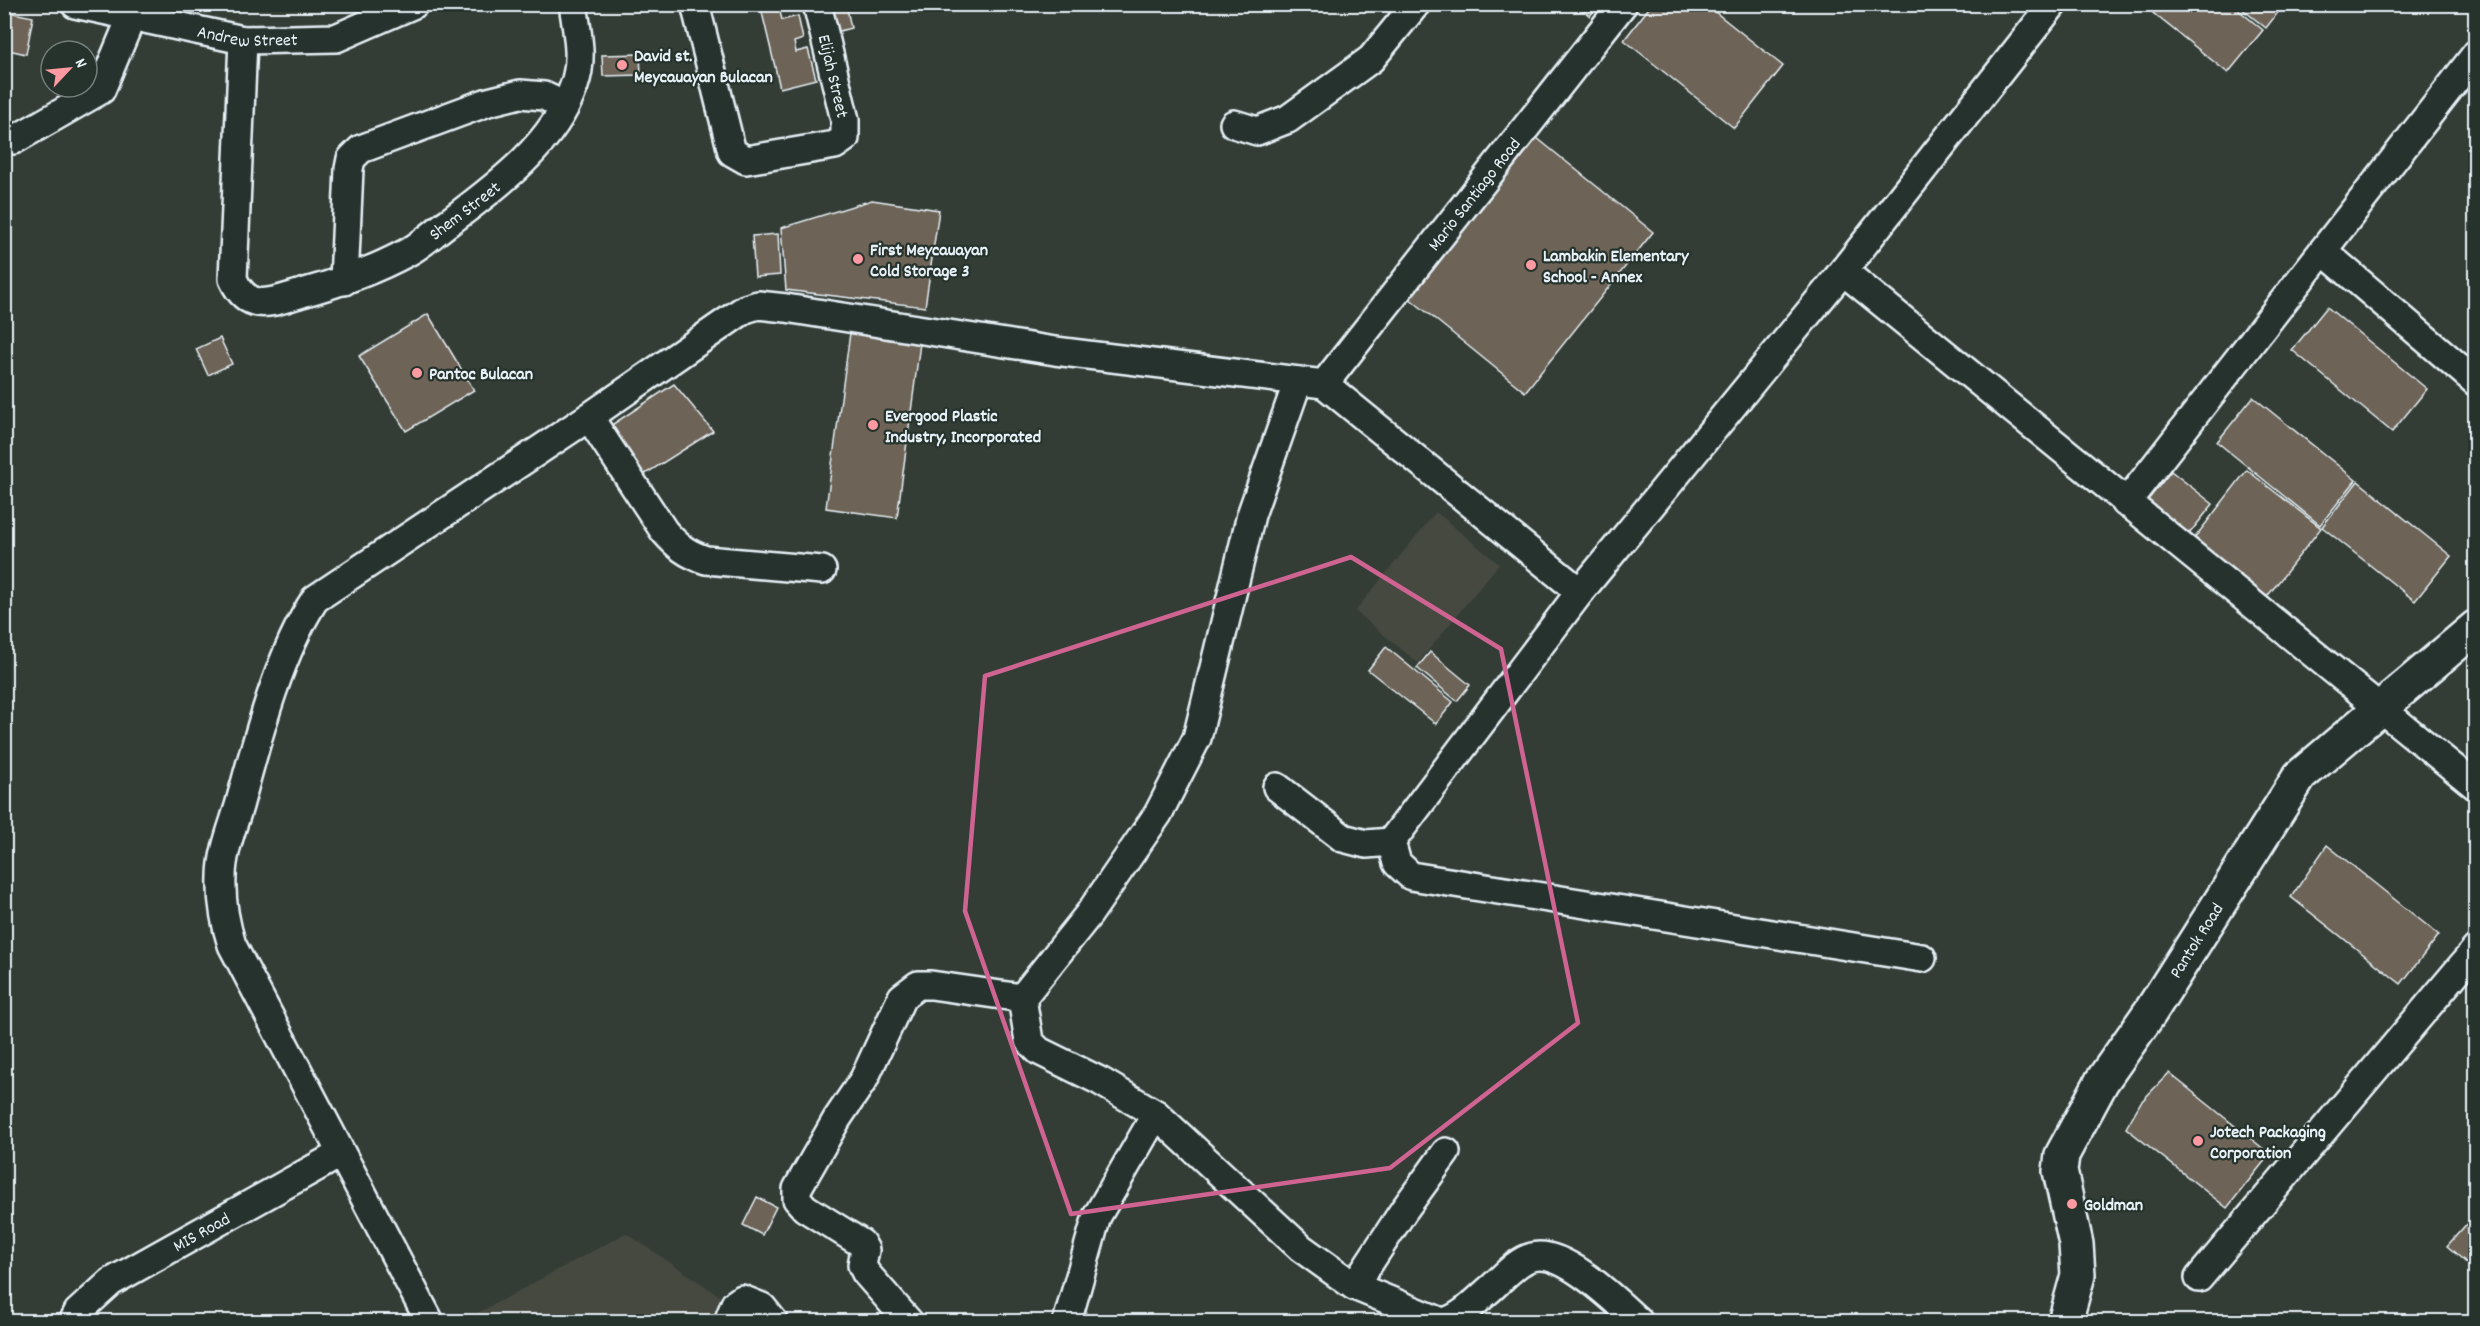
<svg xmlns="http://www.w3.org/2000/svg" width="2480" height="1326" font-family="Dekko,sans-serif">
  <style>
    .built { fill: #45483f }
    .building { fill: #6d6357; stroke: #e8f1f8; stroke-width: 1.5 }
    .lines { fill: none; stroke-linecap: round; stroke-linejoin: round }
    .minor-casing { stroke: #e8f1f8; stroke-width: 32 }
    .major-casing { stroke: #e8f1f8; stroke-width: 38 }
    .minor { stroke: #26332d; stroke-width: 27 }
    .major { stroke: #26332d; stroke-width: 33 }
    .marked { fill: none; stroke: #cf6492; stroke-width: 4.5; stroke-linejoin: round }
    .poi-dot { fill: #ff9aa2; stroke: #26332d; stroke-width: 2 }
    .labels { text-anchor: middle; stroke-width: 4.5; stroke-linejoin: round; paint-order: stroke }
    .street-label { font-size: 18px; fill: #e8f1f8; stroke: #26332d }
    .poi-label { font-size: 18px; font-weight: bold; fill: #e8f1f8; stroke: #26332d; text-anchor: start }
  </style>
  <rect width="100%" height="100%" fill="#343d35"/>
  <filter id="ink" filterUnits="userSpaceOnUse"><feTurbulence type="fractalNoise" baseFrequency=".0167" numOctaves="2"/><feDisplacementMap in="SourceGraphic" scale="12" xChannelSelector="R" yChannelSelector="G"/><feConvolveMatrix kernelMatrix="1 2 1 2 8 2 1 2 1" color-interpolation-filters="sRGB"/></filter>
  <g filter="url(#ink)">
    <g class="built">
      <path d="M 1436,512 L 1499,564 L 1418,663 L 1355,611 Z"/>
      <path d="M 626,1233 L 759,1322 L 461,1322 Z"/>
    </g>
    <g class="building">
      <path d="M 760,4 L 778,4 L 782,20 L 798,16 L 803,39 L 794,42 L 796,52 L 808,49 L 816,79 L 780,88 Z"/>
      <path d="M 825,4 L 846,4 L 851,28 L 832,33 Z"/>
      <path d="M 1575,4 L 1599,4 L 1590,16 Z"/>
      <path d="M 1652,4 L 1705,4 L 1783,66 L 1734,128 L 1624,40 Z"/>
      <path d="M 2159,4 L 2231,4 L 2263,30 L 2228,73 L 2153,13 Z"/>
      <path d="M 2236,4 L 2280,4 L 2283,6 L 2266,28 Z"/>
      <path d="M 8,12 L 33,17 L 26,54 L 4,49 Z"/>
      <path d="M 640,54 L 641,75 L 603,76 L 602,55 Z"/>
      <path d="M 1537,138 L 1653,232 L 1525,392 L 1409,298 Z"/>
      <path d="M 872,200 L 939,210 L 925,307 L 786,290 L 781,228 Z"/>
      <path d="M 778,234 L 780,275 L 755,277 L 752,236 Z"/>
      <path d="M 2327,307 L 2427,389 L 2392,432 L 2292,350 Z"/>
      <path d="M 428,314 L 474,390 L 406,431 L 359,356 Z"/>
      <path d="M 850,333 L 920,343 L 897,518 L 826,508 Z"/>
      <path d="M 220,338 L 232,364 L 208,375 L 196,349 Z"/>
      <path d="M 674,384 L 713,431 L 639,478 L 607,428 Z"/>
      <path d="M 2253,397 L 2356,480 L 2320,525 L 2217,442 Z"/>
      <path d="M 2247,470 L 2321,528 L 2266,598 L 2193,540 Z"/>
      <path d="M 2171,471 L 2213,504 L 2189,534 L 2148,500 Z"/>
      <path d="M 2358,481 L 2451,556 L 2415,601 L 2322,527 Z"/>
      <path d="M 1386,647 L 1453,702 L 1436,724 L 1368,670 Z"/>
      <path d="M 1430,652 L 1470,685 L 1457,701 L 1417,668 Z"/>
      <path d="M 2327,845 L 2439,935 L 2401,984 L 2291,897 Z"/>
      <path d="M 2169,1073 L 2270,1154 L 2227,1208 L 2126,1128 L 2141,1102 Z"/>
      <path d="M 757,1197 L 776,1207 L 762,1235 L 743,1225 Z"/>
      <path d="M 2471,1219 L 2476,1222 L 2476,1271 L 2447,1246 Z"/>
    </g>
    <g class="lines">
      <defs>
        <g id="minor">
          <path id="s1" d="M 75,4 L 243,40 L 336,38 L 414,4"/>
          <path d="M 695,4 L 732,152 L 746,160 L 835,145 L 845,138 L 845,120 L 817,4"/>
          <path id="s2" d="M 243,40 L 233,279 C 249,314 272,302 302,293 C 339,283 375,270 408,252 C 423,244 436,231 449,222 C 497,186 554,144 574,86 C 584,59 577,32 573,4"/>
          <path d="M 1234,124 L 1257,131 L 1288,119 L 1371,59 L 1416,4"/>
          <path d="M 4,140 L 14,140 L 101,90 L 137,4"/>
          <path d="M 2323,251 L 2476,382"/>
          <path d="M 1843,271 L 2476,786"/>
          <path d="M 344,281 L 349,169 L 351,159 L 361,149 L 488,102 L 520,94 L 544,96 L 565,106"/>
          <path d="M 1298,381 L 1251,515 L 1197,738 L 1158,814 L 1089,914 L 1022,998 L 1029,1041 L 1039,1051 L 1100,1081 L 1156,1114 L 1301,1248 L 1354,1286 L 1442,1322"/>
          <path id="s3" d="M 1324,384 L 1623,4"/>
          <path d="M 589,417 L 664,531 C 677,546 687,554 706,560 L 822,570"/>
          <path d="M 2126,503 L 2476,54"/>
          <path d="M 1277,787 L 1343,838 L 1366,844 L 1391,842"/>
          <path d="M 1922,958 L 1411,876 L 1397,863 L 1391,842 L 1580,592 L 1843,271 L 2053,4"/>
          <path d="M 2199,1278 L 2476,949"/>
          <path d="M 1354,1286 L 1404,1210 L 1446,1152"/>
          <path id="s4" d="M 73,1322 L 78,1312 L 111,1282 L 340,1154"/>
          <path d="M 430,1322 L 232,945 C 225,923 221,901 222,877 C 222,853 232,829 239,806 C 257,740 278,656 315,599 L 589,417 L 745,309 L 758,305 L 786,308 L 1055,351 L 1324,384 L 1580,592"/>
          <path d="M 728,1322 L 735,1304 L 742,1299 L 762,1307 L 774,1322"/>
          <path d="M 909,1322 L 866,1273 L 862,1265 L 865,1250 L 861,1243 L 805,1208 L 797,1199 L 797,1189 L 837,1119 L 864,1079 L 902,997 L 918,985 L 931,985 L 1022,998"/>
          <path d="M 1067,1322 L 1097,1216 L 1156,1114"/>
          <path d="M 1444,1322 C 1462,1317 1475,1302 1489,1290 C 1501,1280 1516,1261 1532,1257 C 1563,1248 1617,1302 1639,1322"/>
        </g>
        <g id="major">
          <path id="s5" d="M 2065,1322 L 2078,1275 L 2076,1244 L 2060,1171 L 2062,1155 L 2102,1081 L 2151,1011 L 2300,776 L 2476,627"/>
        </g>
      </defs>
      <use href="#minor" class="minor-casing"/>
      <use href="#major" class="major-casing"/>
      <use href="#minor" class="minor"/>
      <use href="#major" class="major"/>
    </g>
  </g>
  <path class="marked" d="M 1351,557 L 1501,649 L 1578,1023 L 1390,1168 L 1071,1214 L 965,911 L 985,676 Z"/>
  <g class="poi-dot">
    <circle cx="622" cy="65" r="6"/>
    <circle cx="858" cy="259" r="6"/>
    <circle cx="1531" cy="265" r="6"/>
    <circle cx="417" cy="373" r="6"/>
    <circle cx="873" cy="425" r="6"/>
    <circle cx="2198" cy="1141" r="6"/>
    <circle cx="2072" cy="1204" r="6"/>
  </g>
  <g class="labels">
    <g class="street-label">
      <text dy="6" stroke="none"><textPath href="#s1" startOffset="176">Andrew Street</textPath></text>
      <text transform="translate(834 76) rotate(77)" y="6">Elijah Street</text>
      <text dy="6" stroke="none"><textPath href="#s3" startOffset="242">Mario Santiago Road</textPath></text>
      <text dy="6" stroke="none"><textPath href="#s2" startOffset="504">Shem Street</textPath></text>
      <text dy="6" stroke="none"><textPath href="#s5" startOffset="424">Pantok Road</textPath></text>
      <text dy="6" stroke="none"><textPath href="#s4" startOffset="159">MIS Road</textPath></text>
    </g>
    <g class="poi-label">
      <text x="634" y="61">David st.<tspan x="634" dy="21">Meycauayan Bulacan</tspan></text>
      <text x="870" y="255">First Meycauayan<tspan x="870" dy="21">Cold Storage 3</tspan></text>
      <text x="1543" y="261">Lambakin Elementary<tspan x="1543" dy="21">School - Annex</tspan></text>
      <text x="429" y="379">Pantoc Bulacan</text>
      <text x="885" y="421">Evergood Plastic<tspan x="885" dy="21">Industry, Incorporated</tspan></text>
      <text x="2210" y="1137">Jotech Packaging<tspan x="2210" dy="21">Corporation</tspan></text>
      <text x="2084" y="1210">Goldman</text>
    </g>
  </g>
  <rect width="2480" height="1326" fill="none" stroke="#26332d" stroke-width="24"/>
  <rect x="12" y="12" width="2456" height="1302" fill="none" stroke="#e8f1f8" stroke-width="2" filter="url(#ink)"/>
  <g transform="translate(69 69) rotate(64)"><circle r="28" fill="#26332d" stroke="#747f7e" stroke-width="1.5"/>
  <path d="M0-4.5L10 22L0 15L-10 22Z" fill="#ff9aa2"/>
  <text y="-9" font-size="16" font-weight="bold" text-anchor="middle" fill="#e8f1f8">N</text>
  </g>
</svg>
